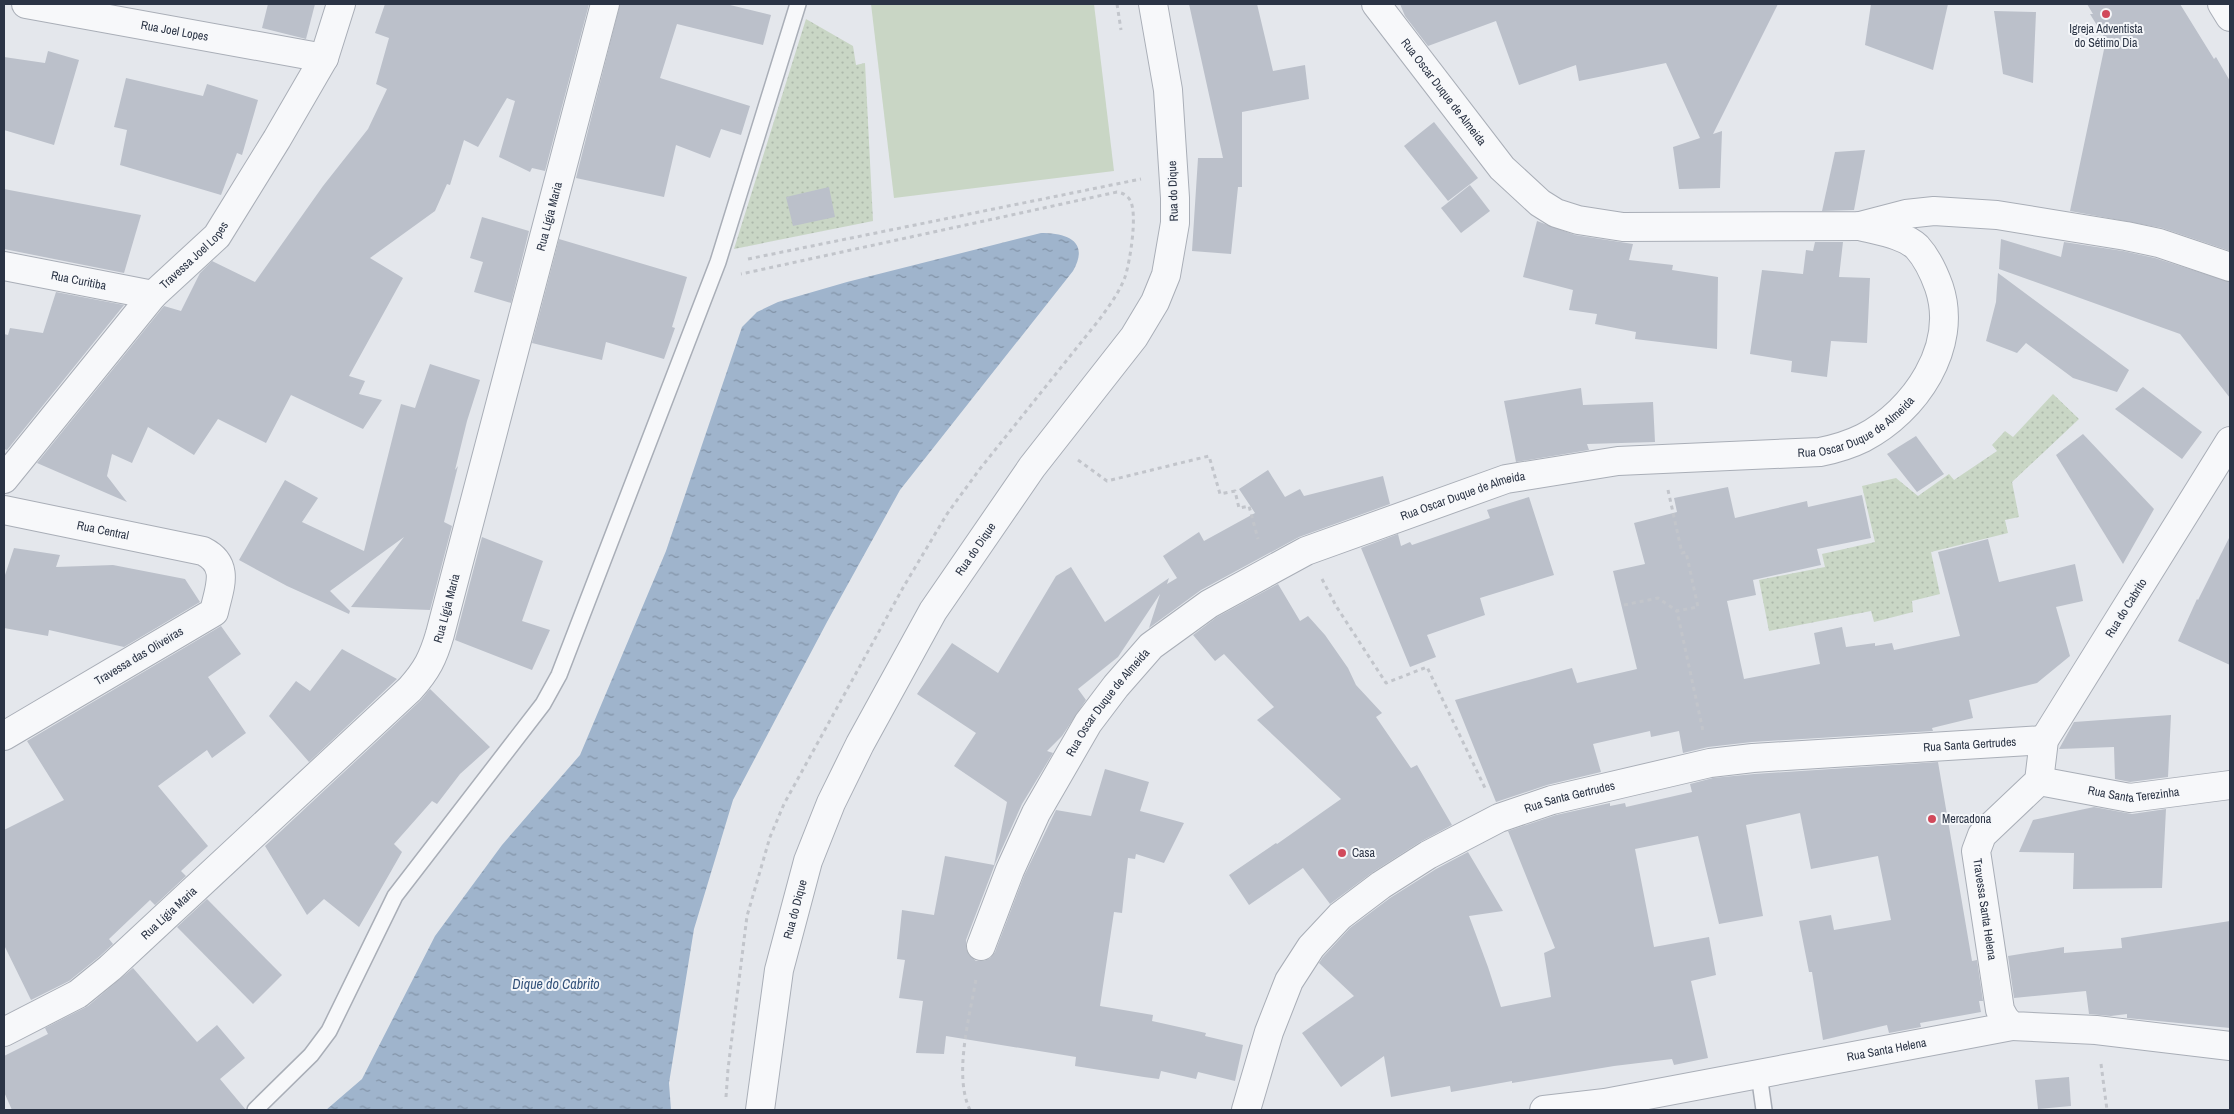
<svg xmlns="http://www.w3.org/2000/svg" width="2234" height="1114" font-family="'Archivo Narrow',sans-serif">
  <style>
    .grass { fill: url(#grass-dots) }
    .park { fill: #c9d6c5 }
    .water { fill: url(#water-ripples) }
    .building { fill: #bbc0ca }
    .lines { fill: none; stroke-linecap: round; stroke-linejoin: round }
    .service-casing { stroke: #a9aeb7; stroke-width: 18 }
    .minor-casing { stroke: #a9aeb7; stroke-width: 30 }
    .tertiary-casing { stroke: #a9aeb7; stroke-width: 30 }
    .path { stroke: #c2c5cb; stroke-width: 3; stroke-dasharray: 4 4; stroke-linecap: butt }
    .service { stroke: #f7f8fa; stroke-width: 15 }
    .minor { stroke: #f7f8fa; stroke-width: 28 }
    .tertiary { stroke: #f7f8fa; stroke-width: 28 }
    .poi-dot { fill: #d1495b; stroke: #f4f6f9; stroke-width: 2 }
    .labels { text-anchor: middle; stroke-width: 4; stroke-linejoin: round; paint-order: stroke }
    .poi-label { font-size: 12px; fill: #2b3445; stroke: #f4f6f9; text-anchor: start }
    .street-label { font-size: 12px; fill: #2b3445; stroke: #f4f6f9 }
    .water-label { font-size: 14px; font-style: italic; fill: #34527a; stroke: #f4f6f9 }
  </style>
  <defs>
    <pattern id="grass-dots" width="8" height="8" patternUnits="userSpaceOnUse" patternTransform="scale(1.25)"><rect width="8" height="8" fill="#c9d6c5"/><path d="M2 2h.1M6 6h.1" fill="none" stroke="#adb8ab" stroke-width="1.8" stroke-linecap="round"/></pattern>
    <pattern id="water-ripples" width="26" height="14" patternUnits="userSpaceOnUse" patternTransform="scale(1.25)"><rect width="26" height="14" fill="#9fb4cc"/><path d="M2 4q2-2 4 0t4 0M15 11q2-2 4 0t4 0" fill="none" stroke="#8293a7"/></pattern>
  </defs>
  <rect width="100%" height="100%" fill="#e4e7ec"/>
  <g class="grass">
    <path d="M 806,19 L 853,46 L 856,65 L 865,63 L 873,221 L 734,249 Z"/>
    <path d="M 2053,394 L 2079,419 L 2012,482 L 2019,517 L 2005,520 L 2008,533 L 1931,552 L 1940,594 L 1912,601 L 1913,612 L 1874,622 L 1871,611 L 1769,631 L 1759,580 L 1825,567 L 1822,554 L 1875,542 L 1862,486 L 1896,478 L 1918,496 L 1949,474 L 1954,480 L 1997,451 L 1992,445 L 2005,431 L 2013,437 Z"/>
  </g>
  <path class="park" d="M 871,4 L 1094,4 L 1114,171 L 894,198 Z"/>
  <path class="water" d="M 1041,233 C 1067,233 1090,241 1073,271 L 900,490 L 827,622 L 733,800 L 694,929 L 669,1083 L 671,1110 L 326,1110 L 362,1079 L 435,936 L 502,845 L 580,755 L 666,551 L 742,327 L 757,312 L 778,302 L 847,282 Z"/>
  <g class="building">
    <path d="M 268,4 L 315,4 L 306,39 L 262,28 Z"/>
    <path d="M 385,4 L 589,4 L 545,171 L 532,168 L 530,172 L 499,157 L 515,101 L 507,98 L 478,147 L 464,140 L 450,185 L 447,184 L 435,211 L 370,258 L 403,278 L 349,376 L 365,381 L 359,394 L 382,400 L 363,429 L 291,395 L 266,443 L 218,419 L 194,455 L 148,427 L 132,463 L 112,454 L 107,476 L 127,502 L 37,463 L 164,306 L 181,311 L 200,273 L 212,261 L 255,282 L 323,186 L 368,129 L 387,89 L 376,84 L 389,38 L 375,33 Z"/>
    <path d="M 620,4 L 726,4 L 771,15 L 763,45 L 677,24 L 660,78 L 750,106 L 741,135 L 721,129 L 710,158 L 676,145 L 664,197 L 576,178 Z"/>
    <path d="M 1189,4 L 1257,4 L 1273,71 L 1305,65 L 1309,99 L 1242,112 L 1242,187 L 1238,187 L 1231,254 L 1192,251 L 1198,158 L 1223,158 Z"/>
    <path d="M 1400,4 L 1778,4 L 1713,134 L 1722,131 L 1720,188 L 1679,189 L 1673,147 L 1700,138 L 1666,63 L 1579,81 L 1576,65 L 1519,85 L 1496,21 L 1428,46 L 1405,16 Z"/>
    <path d="M 1871,4 L 1948,4 L 1933,70 L 1865,45 Z"/>
    <path d="M 2087,4 L 2180,4 L 2214,59 L 2216,57 L 2230,81 L 2230,251 L 2162,228 L 2070,211 L 2106,40 L 2090,14 L 2093,14 Z"/>
    <path d="M 1994,11 L 2036,12 L 2033,83 L 2003,74 Z"/>
    <path d="M 48,51 L 79,60 L 54,145 L 4,130 L 4,57 L 45,63 Z"/>
    <path d="M 126,78 L 203,96 L 207,84 L 258,100 L 242,155 L 237,153 L 221,195 L 120,165 L 127,130 L 114,127 Z"/>
    <path d="M 1434,122 L 1478,178 L 1448,201 L 1404,146 Z"/>
    <path d="M 1865,150 L 1854,210 L 1822,211 L 1835,152 Z"/>
    <path d="M 1470,185 L 1490,211 L 1461,233 L 1441,208 Z"/>
    <path d="M 829,187 L 835,217 L 793,226 L 786,197 Z"/>
    <path d="M 4,189 L 141,215 L 124,273 L 4,249 Z"/>
    <path d="M 482,217 L 529,231 L 511,303 L 474,292 L 483,262 L 470,258 Z"/>
    <path d="M 1537,221 L 1575,235 L 1633,244 L 1629,260 L 1673,265 L 1672,270 L 1718,277 L 1717,349 L 1635,339 L 1636,332 L 1595,324 L 1597,314 L 1569,310 L 1573,290 L 1523,277 Z"/>
    <path d="M 559,239 L 687,277 L 672,327 L 675,328 L 664,359 L 606,342 L 602,360 L 532,343 Z"/>
    <path d="M 2001,239 L 2061,257 L 2064,242 L 2123,251 L 2155,258 L 2230,282 L 2230,398 L 2180,334 L 1999,269 Z"/>
    <path d="M 1815,242 L 1843,242 L 1839,277 L 1870,278 L 1867,343 L 1831,341 L 1827,377 L 1791,372 L 1792,361 L 1750,354 L 1762,270 L 1803,274 L 1806,250 L 1813,251 Z"/>
    <path d="M 1998,273 L 2129,370 L 2117,392 L 2073,378 L 2026,343 L 2017,353 L 1986,341 L 1996,302 Z"/>
    <path d="M 56,292 L 124,305 L 7,450 L 4,449 L 4,334 L 8,335 L 10,328 L 43,333 Z"/>
    <path d="M 430,364 L 480,380 L 467,421 L 455,470 L 458,466 L 444,522 L 452,526 L 430,610 L 351,607 L 404,537 L 330,591 L 350,611 L 349,614 L 287,586 L 239,560 L 285,480 L 318,498 L 302,522 L 364,551 L 401,404 L 415,408 Z"/>
    <path d="M 2143,387 L 2202,432 L 2182,459 L 2115,409 Z"/>
    <path d="M 1581,388 L 1583,405 L 1653,402 L 1655,442 L 1587,444 L 1589,450 L 1516,462 L 1504,401 Z"/>
    <path d="M 2083,434 L 2154,509 L 2123,564 L 2056,455 Z"/>
    <path d="M 1916,436 L 1944,474 L 1917,492 L 1887,454 Z"/>
    <path d="M 1268,470 L 1285,497 L 1300,489 L 1304,496 L 1383,476 L 1390,504 L 1299,537 L 1201,590 L 1149,628 L 1160,594 L 1118,657 L 1078,689 L 1086,700 L 1062,736 L 1047,751 L 1053,753 L 1022,804 L 995,864 L 966,940 L 966,948 L 969,955 L 976,961 L 984,961 L 990,958 L 995,952 L 1024,876 L 1056,810 L 1091,816 L 1105,769 L 1149,782 L 1140,811 L 1184,823 L 1164,863 L 1136,854 L 1135,859 L 1128,858 L 1122,913 L 1114,912 L 1100,1006 L 1153,1015 L 1152,1021 L 1206,1033 L 1205,1036 L 1243,1045 L 1235,1081 L 1198,1072 L 1196,1079 L 1161,1071 L 1159,1079 L 1144,1077 L 1075,1066 L 1076,1057 L 946,1036 L 944,1054 L 916,1053 L 923,1001 L 899,998 L 905,960 L 897,959 L 902,910 L 934,915 L 945,856 L 994,865 L 1007,802 L 954,766 L 976,733 L 917,694 L 952,643 L 998,673 L 1056,576 L 1071,567 L 1105,622 L 1169,578 L 1167,584 L 1177,578 L 1163,556 L 1199,532 L 1204,541 L 1255,513 L 1239,489 Z"/>
    <path d="M 1728,487 L 1735,518 L 1807,501 L 1808,507 L 1862,495 L 1871,538 L 1817,549 L 1821,565 L 1753,580 L 1756,595 L 1727,601 L 1744,679 L 1820,664 L 1814,633 L 1842,627 L 1846,647 L 1875,643 L 1875,646 L 1892,643 L 1894,650 L 1960,636 L 1938,552 L 1988,539 L 1999,582 L 2075,564 L 2083,601 L 2056,607 L 2070,656 L 2037,683 L 1969,700 L 1973,718 L 1932,728 L 1933,731 L 1752,742 L 1708,747 L 1683,753 L 1679,731 L 1651,737 L 1650,731 L 1593,744 L 1601,772 L 1547,785 L 1496,802 L 1455,700 L 1572,668 L 1577,683 L 1637,669 L 1613,571 L 1645,564 L 1634,523 L 1677,512 L 1674,498 Z"/>
    <path d="M 1529,497 L 1554,575 L 1480,598 L 1485,615 L 1427,635 L 1436,657 L 1410,667 L 1361,548 L 1398,534 L 1401,546 L 1410,542 L 1412,545 L 1490,518 L 1487,510 Z"/>
    <path d="M 2230,536 L 2230,665 L 2178,641 L 2197,599 L 2198,600 Z"/>
    <path d="M 482,537 L 543,561 L 522,621 L 550,630 L 532,670 L 455,640 Z"/>
    <path d="M 14,548 L 60,555 L 56,567 L 113,565 L 185,579 L 200,602 L 124,647 L 49,630 L 48,636 L 4,628 L 4,578 Z"/>
    <path d="M 1278,584 L 1300,621 L 1308,616 L 1325,635 L 1348,668 L 1356,685 L 1382,713 L 1376,717 L 1411,768 L 1417,765 L 1452,825 L 1420,842 L 1373,872 L 1330,904 L 1303,868 L 1249,905 L 1229,875 L 1276,843 L 1277,844 L 1341,799 L 1257,720 L 1274,707 L 1224,654 L 1215,661 L 1193,635 L 1217,617 Z"/>
    <path d="M 221,626 L 241,654 L 208,677 L 246,733 L 212,758 L 207,750 L 158,786 L 208,846 L 181,871 L 186,876 L 155,905 L 150,900 L 109,939 L 113,944 L 100,956 L 69,981 L 31,1000 L 4,945 L 4,830 L 64,800 L 27,741 Z"/>
    <path d="M 342,649 L 397,679 L 309,762 L 269,716 L 296,681 L 310,691 Z"/>
    <path d="M 430,689 L 490,747 L 460,774 L 437,804 L 432,801 L 394,844 L 402,852 L 359,927 L 324,899 L 307,915 L 265,846 L 421,700 Z"/>
    <path d="M 2171,715 L 2168,777 L 2130,782 L 2115,779 L 2114,747 L 2059,749 L 2074,722 Z"/>
    <path d="M 1938,762 L 1972,961 L 1977,960 L 1983,1001 L 1979,1001 L 1981,1012 L 1920,1023 L 1921,1027 L 1889,1033 L 1887,1025 L 1823,1040 L 1812,972 L 1809,972 L 1799,921 L 1831,915 L 1834,930 L 1891,920 L 1878,856 L 1811,869 L 1800,813 L 1746,825 L 1763,916 L 1719,924 L 1698,836 L 1635,849 L 1654,947 L 1709,937 L 1716,975 L 1691,981 L 1708,1058 L 1674,1065 L 1672,1059 L 1614,1066 L 1512,1083 L 1512,1081 L 1451,1092 L 1450,1086 L 1391,1097 L 1384,1056 L 1341,1087 L 1302,1033 L 1354,996 L 1319,963 L 1323,957 L 1350,928 L 1390,898 L 1436,869 L 1468,852 L 1503,911 L 1469,916 L 1488,967 L 1501,1007 L 1551,997 L 1544,953 L 1555,948 L 1508,831 L 1556,815 L 1610,803 L 1610,806 L 1625,803 L 1626,807 L 1692,792 L 1690,784 L 1713,778 L 1754,774 Z"/>
    <path d="M 2094,807 L 2132,814 L 2166,809 L 2162,888 L 2073,889 L 2074,853 L 2019,852 L 2033,820 Z"/>
    <path d="M 207,899 L 282,975 L 253,1004 L 177,927 Z"/>
    <path d="M 2230,921 L 2230,1028 L 2127,1018 L 2127,1014 L 2111,1016 L 2089,1014 L 2086,991 L 2014,998 L 2008,956 L 2064,947 L 2064,953 L 2122,948 L 2121,938 Z"/>
    <path d="M 133,968 L 197,1042 L 217,1025 L 245,1058 L 220,1079 L 246,1110 L 12,1110 L 4,1092 L 4,1056 L 48,1034 L 45,1028 L 88,1006 Z"/>
    <path d="M 2069,1077 L 2071,1106 L 2038,1109 L 2035,1080 Z"/>
  </g>
  <g class="lines">
    <defs>
      <g id="service">
        <path d="M 1759,1074 L 1764,1110"/>
        <path d="M 255,1110 L 311,1055 L 329,1031 L 395,896 L 543,704 L 559,675 L 718,262 L 798,4"/>
      </g>
      <g id="minor">
        <path id="s1" d="M 26,4 L 324,58"/>
        <path id="s2" d="M 1376,4 L 1502,168 L 1540,203 L 1556,213 L 1578,220 L 1623,227 L 1860,226 L 1906,214 L 1934,211 L 1997,215 L 2126,236 L 2159,243 L 2230,267"/>
        <path id="s3" d="M 4,266 L 153,295"/>
        <path id="s4" d="M 4,479 L 153,295 L 217,236 L 277,139 L 324,58 L 341,4"/>
        <path id="s5" d="M 4,510 L 203,551 C 231,565 219,588 214,612 L 4,736"/>
        <path id="s6" d="M 2039,781 L 2130,798 L 2230,785"/>
        <path id="s7" d="M 981,946 L 1010,870 L 1036,813 L 1088,723 L 1116,686 L 1151,646 L 1209,604 L 1306,551 L 1506,479 L 1618,461 L 1820,452 C 1835,449 1849,445 1863,438 C 1915,411 1959,347 1939,287 C 1934,273 1927,258 1917,247 C 1903,234 1878,231 1860,226"/>
        <path id="s8" d="M 4,1032 L 78,994 L 110,968 L 410,689 C 427,670 433,658 440,634 L 605,4"/>
        <path id="s9" d="M 1246,1110 L 1269,1032 L 1289,981 L 1311,947 L 1340,916 L 1381,885 L 1428,855 L 1499,818 L 1552,800 L 1710,763 L 1753,758 L 2044,740"/>
        <path id="s10" d="M 1544,1110 L 1605,1103 L 2012,1026"/>
      </g>
      <g id="tertiary">
        <path d="M 2222,4 L 2230,17"/>
        <path id="s11" d="M 2230,441 L 2044,740 L 2039,781 L 1982,835 L 1976,851 L 2000,1010 L 2005,1019 L 2012,1026 L 2096,1030 L 2230,1046"/>
        <path id="s12" d="M 760,1110 L 779,970 L 808,861 L 831,803 L 860,744 L 933,611 L 1032,467 L 1134,337 L 1155,302 L 1166,275 L 1175,223 L 1175,198 L 1168,90 L 1153,4"/>
      </g>
    </defs>
    <use href="#service" class="service-casing"/>
    <use href="#minor" class="minor-casing"/>
    <use href="#tertiary" class="tertiary-casing"/>
    <g class="path">
      <path d="M 1117,4 L 1121,30"/>
      <path d="M 748,259 L 1141,179"/>
      <path d="M 1078,460 L 1107,481 L 1209,456 L 1220,494 L 1235,491 L 1239,508 L 1249,506 L 1258,539"/>
      <path d="M 1668,490 L 1682,553 L 1686,552 L 1698,607 L 1677,611 L 1703,731"/>
      <path d="M 1322,579 L 1336,606 L 1386,683 L 1427,667 L 1485,788"/>
      <path d="M 1624,605 L 1658,598 L 1677,611"/>
      <path d="M 2101,1064 L 2107,1110"/>
      <path d="M 726,1097 L 728,1069 L 747,916 L 770,837 L 784,804 L 904,586 L 947,514 L 979,470 L 1099,320 C 1109,306 1119,293 1125,277 C 1130,262 1138,213 1130,200 C 1127,195 1123,193 1117,192 L 741,274"/>
      <path d="M 970,1110 C 953,1075 970,1016 976,979"/>
    </g>
    <use href="#service" class="service"/>
    <use href="#minor" class="minor"/>
    <use href="#tertiary" class="tertiary"/>
  </g>
  <g class="poi-dot">
    <circle cx="2106" cy="14" r="5"/>
    <circle cx="1932" cy="819" r="5"/>
    <circle cx="1342" cy="853" r="5"/>
  </g>
  <g class="labels">
    <g class="poi-label">
      <text x="2106" y="33" text-anchor="middle">Igreja Adventista<tspan x="2106" dy="14">do Sétimo Dia</tspan></text>
      <text x="1942" y="823">Mercadona</text>
      <text x="1352" y="857">Casa</text>
    </g>
    <g class="street-label">
      <text dy="4" stroke="none"><textPath href="#s1" startOffset="151">Rua Joel Lopes</textPath></text>
      <text dy="4" stroke="none"><textPath href="#s2" startOffset="111">Rua Oscar Duque de Almeida</textPath></text>
      <text transform="translate(1173 191) rotate(-92)" y="4">Rua do Dique</text>
      <text dy="4" stroke="none"><textPath href="#s8" startOffset="1029">Rua Lígia Maria</textPath></text>
      <text dy="4" stroke="none"><textPath href="#s4" startOffset="294">Travessa Joel Lopes</textPath></text>
      <text dy="4" stroke="none"><textPath href="#s3" startOffset="76">Rua Curitiba</textPath></text>
      <text dy="4" stroke="none"><textPath href="#s7" startOffset="1101">Rua Oscar Duque de Almeida</textPath></text>
      <text dy="4" stroke="none"><textPath href="#s7" startOffset="696">Rua Oscar Duque de Almeida</textPath></text>
      <text dy="4" stroke="none"><textPath href="#s5" startOffset="101">Rua Central</textPath></text>
      <text dy="4" stroke="none"><textPath href="#s12" startOffset="609">Rua do Dique</textPath></text>
      <text dy="4" stroke="none"><textPath href="#s8" startOffset="624">Rua Lígia Maria</textPath></text>
      <text transform="translate(2126 608) rotate(-58)" y="4">Rua do Cabrito</text>
      <text transform="translate(139 656) rotate(-31)" y="4">Travessa das Oliveiras</text>
      <text dy="4" stroke="none"><textPath href="#s7" startOffset="276">Rua Oscar Duque de Almeida</textPath></text>
      <text dy="4" stroke="none"><textPath href="#s9" startOffset="885">Rua Santa Gertrudes</textPath></text>
      <text dy="4" stroke="none"><textPath href="#s6" startOffset="96">Rua Santa Terezinha</textPath></text>
      <text dy="4" stroke="none"><textPath href="#s9" startOffset="480">Rua Santa Gertrudes</textPath></text>
      <text dy="4" stroke="none"><textPath href="#s11" startOffset="548">Travessa Santa Helena</textPath></text>
      <text dy="4" stroke="none"><textPath href="#s12" startOffset="204">Rua do Dique</textPath></text>
      <text dy="4" stroke="none"><textPath href="#s8" startOffset="205">Rua Lígia Maria</textPath></text>
      <text dy="4" stroke="none"><textPath href="#s10" startOffset="348">Rua Santa Helena</textPath></text>
    </g>
    <g class="water-label">
      <text x="556" y="989">Dique do Cabrito</text>
    </g>
  </g>
  <rect width="2234" height="1114" fill="none" stroke="#2b3445" stroke-width="10"/>
</svg>
